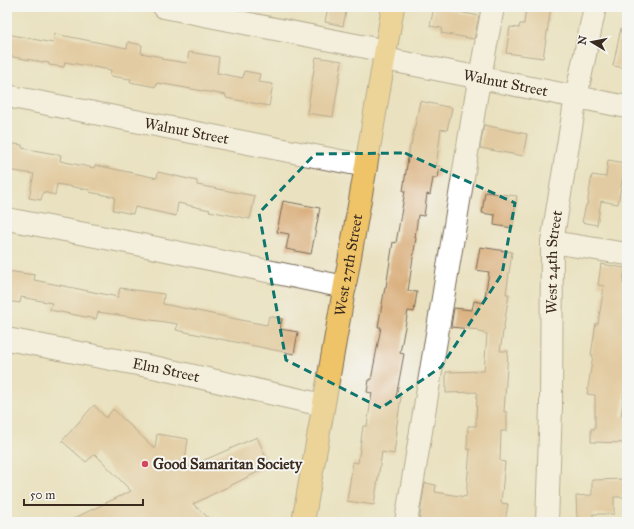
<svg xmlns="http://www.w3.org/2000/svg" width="634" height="529" font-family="'IM FELL Great Primer',serif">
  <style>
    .building { fill: #dab07f }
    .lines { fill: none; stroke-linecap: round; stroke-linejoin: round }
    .minor-casing { stroke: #786a57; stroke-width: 24 }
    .major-casing { stroke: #786a57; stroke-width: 24 }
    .minor { stroke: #fff; stroke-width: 22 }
    .major { stroke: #efc469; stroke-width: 22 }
    .marked { fill: none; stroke: #0f766e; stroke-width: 3; stroke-dasharray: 8 5; stroke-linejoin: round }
    .poi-dot { fill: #d1495b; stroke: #f6f6f2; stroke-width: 1.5 }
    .labels { text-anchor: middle; stroke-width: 4; stroke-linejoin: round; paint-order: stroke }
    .street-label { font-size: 15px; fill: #3b2a1e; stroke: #f6f6f2 }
    .poi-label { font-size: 15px; font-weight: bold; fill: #3b2a1e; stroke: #f6f6f2; text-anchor: start }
  </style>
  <rect width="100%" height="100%" fill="#f6f6f2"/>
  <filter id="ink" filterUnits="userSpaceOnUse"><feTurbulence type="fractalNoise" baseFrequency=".025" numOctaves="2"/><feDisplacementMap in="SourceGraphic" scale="8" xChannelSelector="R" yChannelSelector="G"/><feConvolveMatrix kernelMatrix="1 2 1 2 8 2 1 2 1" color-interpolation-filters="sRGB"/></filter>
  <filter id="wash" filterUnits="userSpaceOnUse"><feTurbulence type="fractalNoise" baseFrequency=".012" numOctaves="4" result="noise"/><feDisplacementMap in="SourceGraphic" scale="16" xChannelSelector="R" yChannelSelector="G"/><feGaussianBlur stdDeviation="0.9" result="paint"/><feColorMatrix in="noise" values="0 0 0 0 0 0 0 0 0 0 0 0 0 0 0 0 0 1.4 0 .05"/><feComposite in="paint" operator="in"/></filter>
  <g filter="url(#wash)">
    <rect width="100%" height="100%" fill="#eae1c0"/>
    <g id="blocks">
      <g class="building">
        <path d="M 328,7 L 347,7 L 343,26 L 325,22 Z"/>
        <path d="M 434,7 L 479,16 L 474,39 L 441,33 L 442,28 L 430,26 Z"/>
        <path d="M 526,7 L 551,7 L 543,58 L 506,53 L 510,27 L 519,28 L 520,24 L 524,24 Z"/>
        <path d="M 621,28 L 627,29 L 627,68 L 613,66 Z"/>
        <path d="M 7,34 L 53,43 L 55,34 L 127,48 L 128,42 L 142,45 L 141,53 L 162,57 L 161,59 L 187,63 L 189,52 L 219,57 L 217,73 L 243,78 L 244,71 L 260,74 L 258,82 L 273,84 L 269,106 L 226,98 L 226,95 L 157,83 L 156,87 L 130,82 L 131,79 L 110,76 L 111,70 L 65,62 L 64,67 L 49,65 L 49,63 L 7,56 Z"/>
        <path d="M 316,57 L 342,61 L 333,117 L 307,113 Z"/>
        <path d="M 420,101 L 452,108 L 447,130 L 441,129 L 436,166 L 440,166 L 438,178 L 433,178 L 430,195 L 427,194 L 424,216 L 418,215 L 415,237 L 416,238 L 408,291 L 417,292 L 414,312 L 408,311 L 400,353 L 404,354 L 396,397 L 401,397 L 396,431 L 397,431 L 394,454 L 382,452 L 374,505 L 347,501 L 353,462 L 358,463 L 363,426 L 367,426 L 372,393 L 367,392 L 369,380 L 371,380 L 381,327 L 378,327 L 385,287 L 386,287 L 393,242 L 396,243 L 405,191 L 403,191 L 410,145 L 411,145 Z"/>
        <path d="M 484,125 L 527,134 L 523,156 L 480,148 Z"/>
        <path d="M 7,143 L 22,145 L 22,148 L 61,155 L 60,161 L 94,168 L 95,165 L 157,178 L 158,172 L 197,181 L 197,185 L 255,196 L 250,219 L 209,211 L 210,210 L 178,203 L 176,216 L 135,207 L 133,214 L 113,210 L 115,197 L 89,192 L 90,190 L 57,184 L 55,195 L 43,192 L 41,200 L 29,198 L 34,174 L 7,170 Z"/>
        <path d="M 608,160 L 625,163 L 618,204 L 601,201 L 597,225 L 582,222 L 586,205 L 587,205 L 592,175 L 606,177 Z"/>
        <path d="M 485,192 L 517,196 L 513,228 L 494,225 L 495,215 L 482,213 Z"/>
        <path d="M 283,201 L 320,208 L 311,254 L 286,249 L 289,234 L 277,232 Z"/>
        <path d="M 480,247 L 512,252 L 506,294 L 509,294 L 500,351 L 508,351 L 504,412 L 507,412 L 507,431 L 501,431 L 500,461 L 505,462 L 501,503 L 508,504 L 505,522 L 419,522 L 425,483 L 436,485 L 435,492 L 466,497 L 470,449 L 467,449 L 468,426 L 476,426 L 477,392 L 446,393 L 446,372 L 484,371 L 487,334 L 479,332 L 479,330 L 451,327 L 454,308 L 472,310 L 474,301 L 484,303 L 489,272 L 476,270 Z"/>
        <path d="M 601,264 L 625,268 L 623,284 L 627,285 L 627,373 L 621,416 L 627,416 L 627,443 L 591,442 L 591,429 L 595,429 L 595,395 L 587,394 L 593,355 L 591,355 L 596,323 L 598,324 L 604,286 L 598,285 Z"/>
        <path d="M 7,271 L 35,275 L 34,280 L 118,297 L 120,288 L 164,294 L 163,304 L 246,321 L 267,325 L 269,316 L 282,319 L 280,329 L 298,332 L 294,354 L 176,330 L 178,324 L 98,312 L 96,319 L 50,310 L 52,303 L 21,297 L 20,303 L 7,301 Z"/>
        <path d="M 94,405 L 106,418 L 113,409 L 155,449 L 157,434 L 188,439 L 184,469 L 257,437 L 270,466 L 193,504 L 213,522 L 66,522 L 131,491 L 95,454 L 86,462 L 62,441 Z"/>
        <path d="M 627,479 L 627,497 L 614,497 L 614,514 L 593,514 L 593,519 L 577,520 L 576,496 L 592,495 L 592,480 Z"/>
      </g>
    </g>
  </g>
  <g filter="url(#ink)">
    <use href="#blocks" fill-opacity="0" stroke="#786a57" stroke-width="1"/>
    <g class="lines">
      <defs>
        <g id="minor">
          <path d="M 164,7 L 386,51"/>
          <path id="s1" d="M 385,59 L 627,107"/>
          <path id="s2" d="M 7,96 L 366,166"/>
          <path d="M 7,219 L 137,244 L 345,287"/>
          <path d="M 552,242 L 627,254"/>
          <path id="s3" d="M 7,339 L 158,368 L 323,405"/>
          <path d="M 406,522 L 476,98 L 493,7"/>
          <path id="s4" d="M 547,522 L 551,406 L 552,242 L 576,97 L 595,7"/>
        </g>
        <g id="major">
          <path id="s5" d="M 303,522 L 366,166 L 393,7"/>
        </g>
      </defs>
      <use href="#minor" class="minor-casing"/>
      <use href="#major" class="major-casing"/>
      <use href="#minor" class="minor"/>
      <use href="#major" class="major"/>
    </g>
  </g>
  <path d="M0 0H634V529H0ZM 405,153 L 515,203 L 502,274 L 441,367 L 381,408 L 286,360 L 259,213 L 315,154 Z" fill="#eae1c0" fill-opacity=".55" fill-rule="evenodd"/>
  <path class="marked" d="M 405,153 L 515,203 L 502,274 L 441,367 L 381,408 L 286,360 L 259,213 L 315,154 Z"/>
  <circle class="poi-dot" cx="145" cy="464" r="4"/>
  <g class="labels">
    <g class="street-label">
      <text dy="5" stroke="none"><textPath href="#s1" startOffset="123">Walnut Street</textPath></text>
      <text dy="5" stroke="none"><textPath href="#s2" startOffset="183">Walnut Street</textPath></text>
      <text dy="5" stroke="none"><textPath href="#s4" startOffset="260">West 24th Street</textPath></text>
      <text dy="5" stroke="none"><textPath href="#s5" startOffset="261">West 27th Street</textPath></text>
      <text dy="5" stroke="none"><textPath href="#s3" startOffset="162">Elm Street</textPath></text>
    </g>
    <g class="poi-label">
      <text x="153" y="469">Good Samaritan Society</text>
    </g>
  </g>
  <rect width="634" height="529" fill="none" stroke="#f6f6f2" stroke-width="24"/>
  <g transform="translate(592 42) rotate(280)" stroke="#f6f6f2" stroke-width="3" paint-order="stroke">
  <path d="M0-3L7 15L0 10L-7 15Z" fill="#3b2a1e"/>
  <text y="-6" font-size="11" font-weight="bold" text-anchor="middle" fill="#3b2a1e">N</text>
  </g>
  <path d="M24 499v6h119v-6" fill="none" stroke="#3b2a1e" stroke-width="2"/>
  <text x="30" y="499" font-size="12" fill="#3b2a1e" stroke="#f6f6f2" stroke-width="3" paint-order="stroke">50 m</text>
</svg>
